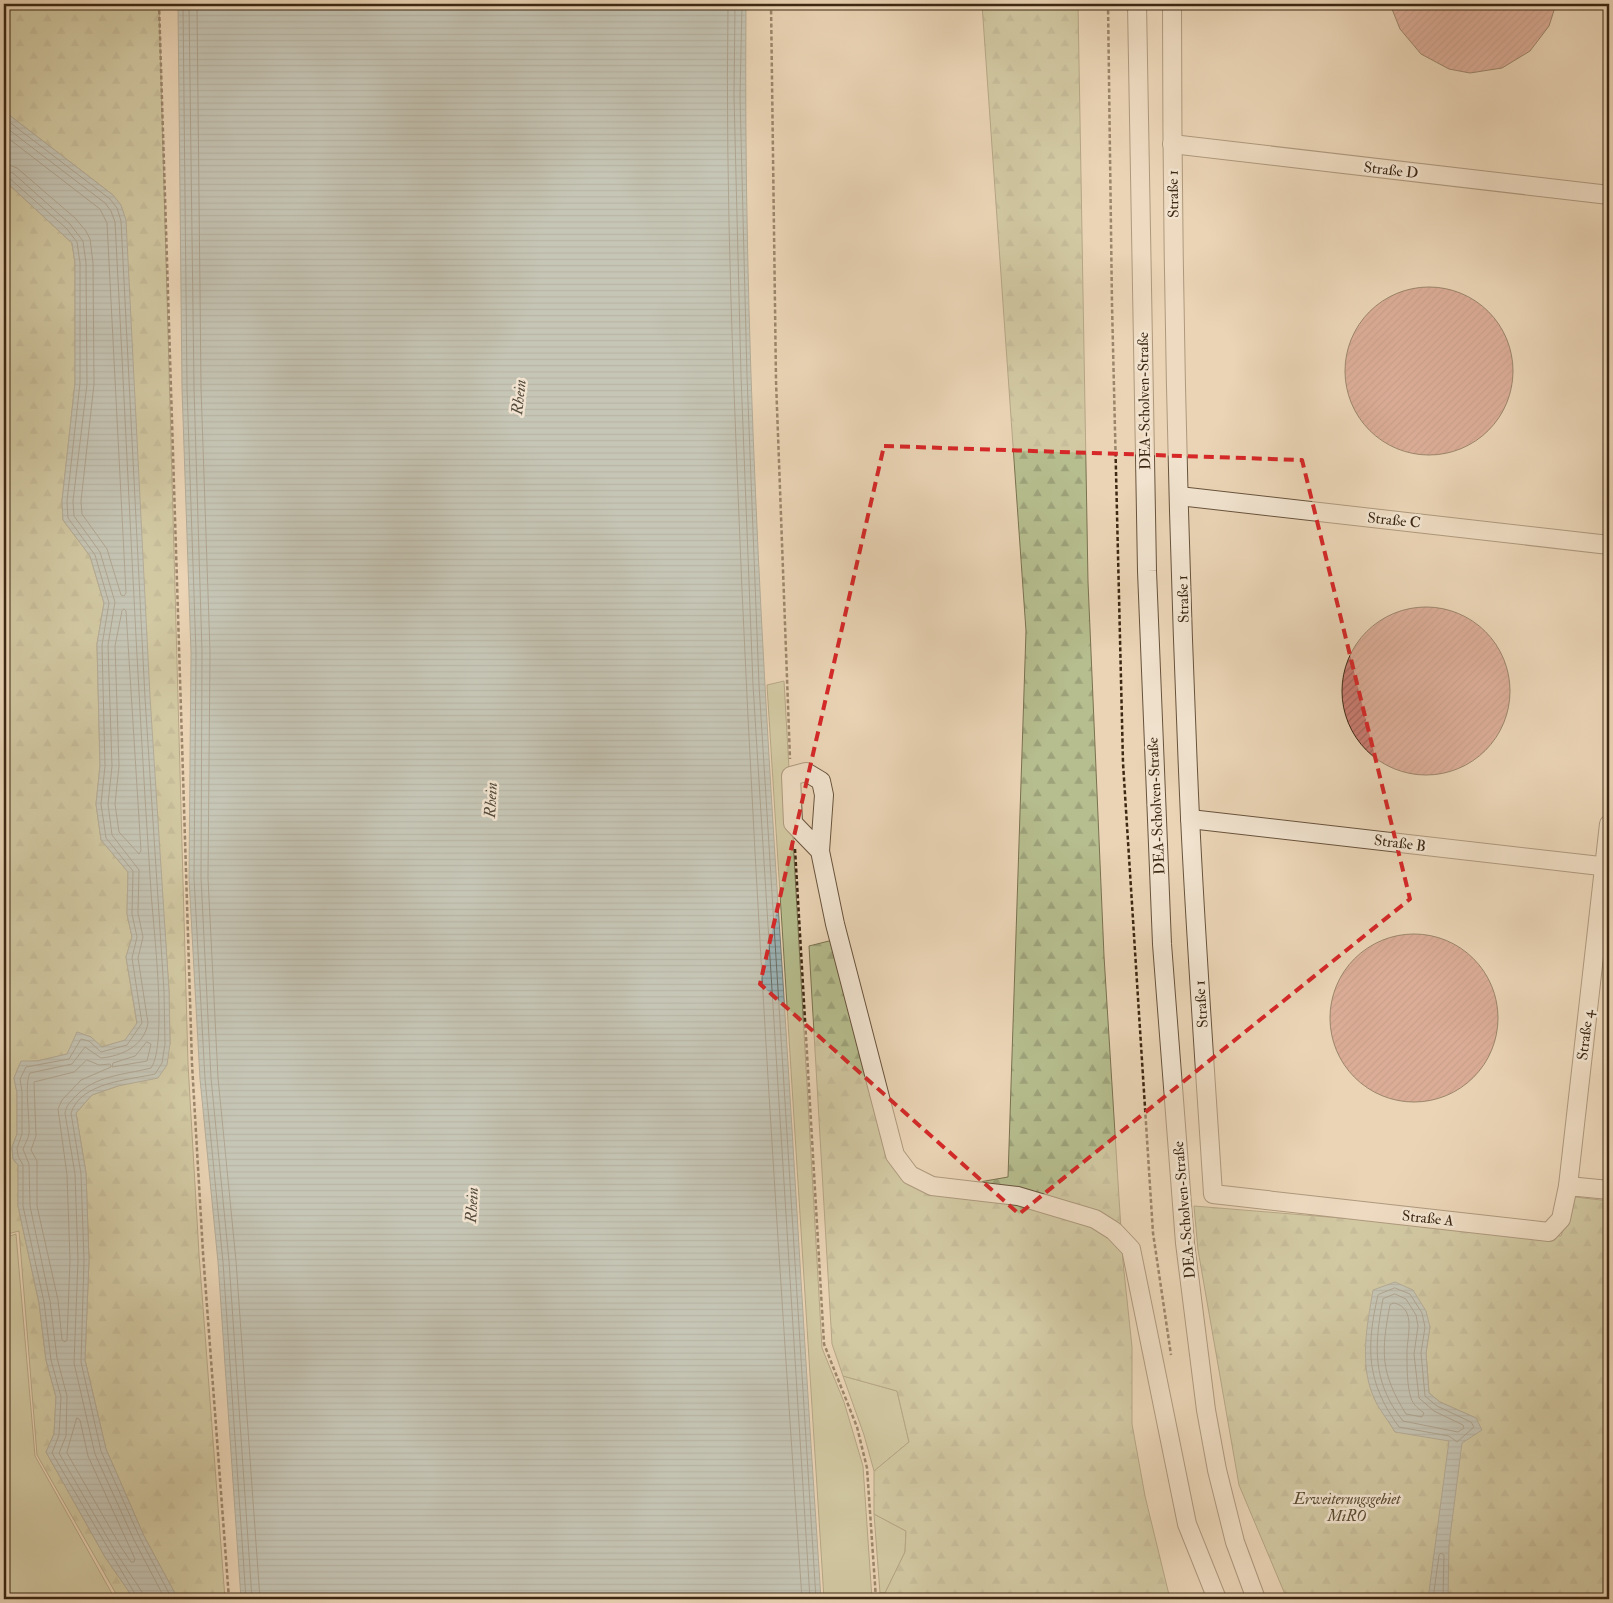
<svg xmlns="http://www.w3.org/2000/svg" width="1613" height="1603" font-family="'IM FELL Double Pica',serif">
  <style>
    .green { fill: #b6bd8e; stroke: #7a7250 }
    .forest { fill: url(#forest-firs); stroke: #7a7250; fill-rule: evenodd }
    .water { fill: url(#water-rules); stroke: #767d76 }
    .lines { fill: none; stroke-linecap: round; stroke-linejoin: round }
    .shore { stroke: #6c6e66; stroke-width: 1 }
    .building { fill: url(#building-hatch); stroke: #3d2813 }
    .minor-casing { stroke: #68533c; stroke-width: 20 }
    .path { stroke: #3d2813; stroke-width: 2.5; stroke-dasharray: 4 2.5; stroke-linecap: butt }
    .minor { stroke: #f1e3cf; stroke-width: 18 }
    .marked { fill: none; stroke: #d62828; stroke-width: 4; stroke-dasharray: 10 6; stroke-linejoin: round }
    .labels { text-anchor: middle; stroke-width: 5; stroke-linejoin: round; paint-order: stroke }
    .street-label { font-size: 15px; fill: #3d2813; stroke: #f1e3cf }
    .park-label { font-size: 15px; font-style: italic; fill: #5b4d32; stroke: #f1e3cf }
    .water-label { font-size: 16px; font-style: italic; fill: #554b3c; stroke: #f1e3cf }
  </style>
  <defs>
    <pattern id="forest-firs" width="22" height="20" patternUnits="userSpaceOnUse" patternTransform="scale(1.25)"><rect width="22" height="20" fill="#b6bd8e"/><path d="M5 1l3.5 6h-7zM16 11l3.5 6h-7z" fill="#9da27a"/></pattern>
    <pattern id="water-rules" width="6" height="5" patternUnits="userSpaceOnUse" patternTransform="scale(1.25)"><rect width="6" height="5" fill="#9cb5b8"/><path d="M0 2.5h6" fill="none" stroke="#809394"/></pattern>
    <pattern id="building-hatch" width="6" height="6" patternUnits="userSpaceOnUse" patternTransform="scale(1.25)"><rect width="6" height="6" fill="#ca7c71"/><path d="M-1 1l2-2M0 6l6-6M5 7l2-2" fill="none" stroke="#a5665c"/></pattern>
  </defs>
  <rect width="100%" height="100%" fill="#ead4b5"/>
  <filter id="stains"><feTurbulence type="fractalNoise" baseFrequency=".004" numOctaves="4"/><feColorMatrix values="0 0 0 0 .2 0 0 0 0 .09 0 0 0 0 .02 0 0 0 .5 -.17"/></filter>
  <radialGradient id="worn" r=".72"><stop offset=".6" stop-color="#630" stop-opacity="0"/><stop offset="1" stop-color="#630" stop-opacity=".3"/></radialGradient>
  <g class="green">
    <path d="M 784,681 L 822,1348 L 844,1402 L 863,1466 L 872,1599 L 824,1599 L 767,685 Z"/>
    <path d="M 16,1234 L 35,1456 L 115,1599 L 10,1599 L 4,1575 L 4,1238 Z"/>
    <path d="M 843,1376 L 897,1391 L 909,1442 L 874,1471 L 864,1435 Z"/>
    <path d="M 874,1514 L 906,1531 L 905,1552 L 885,1593 L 880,1593 Z"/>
  </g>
  <g class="forest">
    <path d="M 4,4 L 159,4 L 188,1064 L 199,1254 L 225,1599 L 178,1599 L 144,1536 L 106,1449 L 85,1360 L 89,1260 L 86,1173 L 76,1113 L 92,1095 L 118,1086 L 170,1044 L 169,991 L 113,195 L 4,111 Z"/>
    <path d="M 982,4 L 1078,4 L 1088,582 L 1104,956 L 1123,1262 L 1132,1347 L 1132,1424 L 1145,1496 L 1170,1599 L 883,1599 L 880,1593 L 885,1593 L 905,1552 L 906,1531 L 874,1514 L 874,1471 L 909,1442 L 897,1391 L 843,1376 L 832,1344 L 809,946 L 833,940 L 891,1158 L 928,1191 L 1008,1177 L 1026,631 Z"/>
    <path d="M 4,180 L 72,243 L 75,263 L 75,383 L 62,501 L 63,520 L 90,556 L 104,603 L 97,644 L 100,766 L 96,804 L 101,840 L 128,872 L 127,914 L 132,937 L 126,957 L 137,1024 L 126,1040 L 101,1047 L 91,1037 L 77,1032 L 68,1054 L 37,1061 L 21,1062 L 14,1078 L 17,1093 L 17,1134 L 12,1147 L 13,1159 L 18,1165 L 18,1206 L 39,1303 L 46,1360 L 56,1397 L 54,1434 L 46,1452 L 105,1557 L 134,1599 L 119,1599 L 37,1455 L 19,1231 L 4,1235 Z"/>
    <path d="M 1575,1197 L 1609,1201 L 1609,1599 L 1287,1599 L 1239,1485 L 1198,1250 L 1194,1206 L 1561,1236 ZM 1430,1326 L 1426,1353 L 1429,1393 L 1440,1402 L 1476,1418 L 1395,1432 L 1374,1398 L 1365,1365 Z"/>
  </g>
  <g class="water">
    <path d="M 178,4 L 746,4 C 743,330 762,657 783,982 C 796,1188 807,1394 821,1599 L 241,1599 L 218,1262 L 200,1079 L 189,878 L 191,653 L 182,388 Z"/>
    <path d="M 4,111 L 113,195 L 121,205 L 126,220 L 150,697 L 169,991 L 170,1044 L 167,1065 L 158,1078 L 118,1086 L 92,1095 L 76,1113 L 86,1173 L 89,1260 L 85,1360 L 106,1449 L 144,1536 L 178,1599 L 134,1599 L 105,1557 L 46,1452 L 54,1434 L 56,1397 L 46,1360 L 39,1303 L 18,1206 L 18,1165 L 13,1159 L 12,1147 L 17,1134 L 17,1093 L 14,1078 L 21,1061 L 37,1061 L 67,1054 L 77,1032 L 91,1037 L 102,1047 L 125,1040 L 137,1023 L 126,957 L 132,937 L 127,914 L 128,872 L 101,840 L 96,804 L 100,766 L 97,644 L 104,603 L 90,556 L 63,520 L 62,501 L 75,383 L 75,263 L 72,243 L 4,180 Z"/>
    <path d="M 1395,1282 L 1413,1290 L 1426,1311 L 1430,1327 L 1426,1353 L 1429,1393 L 1440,1402 L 1476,1418 L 1482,1430 L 1462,1443 L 1449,1545 L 1448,1599 L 1428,1599 L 1449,1441 L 1395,1432 C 1389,1421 1379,1410 1374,1398 C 1359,1364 1367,1326 1373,1290 Z"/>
  </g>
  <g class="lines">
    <g class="shore">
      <path d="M 183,4 L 187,388 L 196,653 L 194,878 L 205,1079 L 223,1262 L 246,1599"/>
      <path d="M 189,4 L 194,388 L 202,652 L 201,878 L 211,1078 L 229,1261 L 252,1599"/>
      <path d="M 197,4 L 201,388 L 210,652 L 208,878 L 218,1078 L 236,1261 L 260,1599"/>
      <path d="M 728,4 C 725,199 734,394 742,590 C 757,926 779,1263 802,1599"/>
      <path d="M 735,4 L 734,96 L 741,376 L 753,685 L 810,1599"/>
      <path d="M 742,4 L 740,96 L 747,376 L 759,685 L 816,1599"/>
      <path d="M 4,118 L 110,199 L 117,208 L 121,221 L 145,698 L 164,991 L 165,1044 L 162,1063 L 155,1074 C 129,1080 81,1082 71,1113 L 81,1174 L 84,1260 L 81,1362 L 101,1451 L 140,1538 L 172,1599"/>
      <path d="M 4,126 L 105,203 L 111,211 L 115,222 C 127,445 136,668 151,891 C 153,925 168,1044 151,1068 C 124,1075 95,1075 75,1097 C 70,1102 66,1106 65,1113 L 75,1174 L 78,1260 L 74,1363 L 95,1454 L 134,1540 L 165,1599"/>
      <path d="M 4,135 L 100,209 L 107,223 L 126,593 L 124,596 L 121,595 L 107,549 L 82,514 L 81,501 L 94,384 L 93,263 L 90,239 L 86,231 L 75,218 L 17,168 L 4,163"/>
      <path d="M 4,171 L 13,173 L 70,224 L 83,241 L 86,263 L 87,384 L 73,501 L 74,516 L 100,552 L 115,602 L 108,645 L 112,766 L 108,804 L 112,835 L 139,870 L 138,913 L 143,937 L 138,958 L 148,1023 C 144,1046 122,1056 101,1058 L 85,1047 L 72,1064 L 30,1073 C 24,1084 30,1119 29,1134 C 28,1139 25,1144 23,1149 L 29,1164 L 30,1206 L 50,1301 L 57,1358 L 67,1396 L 66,1436 L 59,1453 L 115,1551 L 142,1592 L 144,1599"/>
      <path d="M 4,177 L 9,178 L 66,228 L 77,242 L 80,263 L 80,383 L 67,501 L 68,518 L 95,555 L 109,603 L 102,645 L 105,766 L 101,804 L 106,838 L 133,871 L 132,914 L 137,937 L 132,958 L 142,1023 L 127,1045 L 101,1052 L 89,1041 L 81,1039 L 69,1059 L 26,1067 L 20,1079 L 22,1092 L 22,1134 L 17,1148 L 18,1156 L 23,1165 L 23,1206 L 44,1302 L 51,1360 L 61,1397 L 59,1435 L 52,1453 L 138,1599"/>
      <path d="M 124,609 L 126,611 L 141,851 L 139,854 L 119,832 L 115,804 L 119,766 L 115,646 L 122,611 Z"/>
      <path d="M 147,1042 L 151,1044 L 147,1061 L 112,1067 L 113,1063 L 135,1056 Z"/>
      <path d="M 87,1060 L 99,1065 L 110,1064 L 111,1067 L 81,1080 L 62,1100 L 58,1109 L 67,1175 L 70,1260 L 67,1340 L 65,1342 L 62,1340 L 58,1300 L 37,1206 L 37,1161 L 31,1150 L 36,1136 L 34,1082 L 74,1072 Z"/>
      <path d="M 1395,1288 L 1410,1294 L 1422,1313 L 1425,1327 L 1421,1353 L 1425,1396 L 1437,1406 L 1471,1422 L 1474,1427 L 1457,1442 L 1449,1436 L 1399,1427 C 1366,1382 1366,1347 1378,1295 Z"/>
      <path d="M 1395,1294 L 1406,1299 L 1416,1315 L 1418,1326 L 1414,1354 L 1419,1398 L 1434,1411 L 1463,1425 L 1464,1428 L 1458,1432 L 1403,1421 C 1372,1382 1374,1346 1383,1299 Z"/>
      <path d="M 1394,1303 C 1418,1308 1406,1339 1407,1355 C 1407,1368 1407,1386 1411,1398 C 1413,1405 1419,1409 1424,1413 L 1422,1417 L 1406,1414 C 1380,1372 1381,1352 1390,1305 Z"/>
      <path d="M 77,1418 L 80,1420 L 88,1456 L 135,1559 L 134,1562 L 131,1562 L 121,1547 L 67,1453 Z"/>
      <path d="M 1433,1599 L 1439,1555 L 1441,1553 L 1444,1555 L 1443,1599"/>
    </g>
  </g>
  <g class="building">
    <path d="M 1390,4 L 1556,4 L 1549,26 L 1530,51 L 1502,68 L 1470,73 L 1449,69 L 1421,54 L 1400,29 Z"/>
    <circle cx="1429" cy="371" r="84"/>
    <circle cx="1426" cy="691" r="84"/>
    <circle cx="1414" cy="1018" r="84"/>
  </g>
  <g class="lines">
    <defs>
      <g id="minor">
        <path d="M 1137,4 L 1147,571 L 1162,944 L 1185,1243 L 1206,1410 L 1217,1470 L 1235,1542 L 1256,1599"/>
        <path d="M 1172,4 C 1172,275 1178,546 1190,817 C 1196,943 1205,1068 1213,1194 L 1549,1232 L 1561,1219 L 1568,1186 L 1609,1190"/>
        <path d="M 1172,144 L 1609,195"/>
        <path d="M 1179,496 L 1609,545"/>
        <path d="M 1190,819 L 1609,867"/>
        <path d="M 820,851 L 824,795 L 821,781 L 806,772 L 791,776 L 793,823 L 820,851 L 835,924 L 895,1155 L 910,1175 L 932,1186 L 1018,1196 L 1095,1219 L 1114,1231 L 1131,1249 L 1187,1524 L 1217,1599"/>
        <path d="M 1568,1186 L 1609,824"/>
      </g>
    </defs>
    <use href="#minor" class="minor-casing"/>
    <g class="path">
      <path d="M 159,4 L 192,1064 L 203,1253 L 229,1599"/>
      <path d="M 771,4 L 776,381 L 790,759"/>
      <path d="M 1108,4 L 1112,305 L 1123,763 L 1153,1233 L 1171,1355"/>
      <path d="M 795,849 L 824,1344 L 857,1427 L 867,1468 L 876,1599"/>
    </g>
    <use href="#minor" class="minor"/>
  </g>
  <path d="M0 0H1613V1603H0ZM 884,446 L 1302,460 L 1410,899 L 1019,1214 L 760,984 Z" fill="#ead4b5" fill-opacity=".55" fill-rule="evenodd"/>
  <path class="marked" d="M 884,446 L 1302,460 L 1410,899 L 1019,1214 L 760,984 Z"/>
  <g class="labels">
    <g class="street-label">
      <text transform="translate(1391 170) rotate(7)" y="5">Straße D</text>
      <text transform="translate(1173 194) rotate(-91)" y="5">Straße 1</text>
      <text transform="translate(1144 401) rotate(-91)" y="5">DEA-Scholven-Straße</text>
      <text transform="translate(1394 520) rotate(6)" y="5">Straße C</text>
      <text transform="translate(1183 599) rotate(-92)" y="5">Straße 1</text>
      <text transform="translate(1156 806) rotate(-93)" y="5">DEA-Scholven-Straße</text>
      <text transform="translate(1400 843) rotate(7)" y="5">Straße B</text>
      <text transform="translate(1201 1004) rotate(-94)" y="5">Straße 1</text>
      <text transform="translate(1585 1035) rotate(-83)" y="5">Straße 4</text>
      <text transform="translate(1184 1210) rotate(-95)" y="5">DEA-Scholven-Straße</text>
      <text transform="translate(1428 1218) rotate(6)" y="5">Straße A</text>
    </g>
    <g class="park-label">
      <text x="1347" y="1504">Erweiterungsgebiet<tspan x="1347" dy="17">MiRO</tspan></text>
    </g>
    <g class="water-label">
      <text transform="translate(518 397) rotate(-84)" y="6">Rhein</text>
      <text transform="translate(490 800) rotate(-87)" y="6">Rhein</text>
      <text transform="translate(471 1205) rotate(-87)" y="6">Rhein</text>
    </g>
  </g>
  <rect width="1613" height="1603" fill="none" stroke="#ead4b5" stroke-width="20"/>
  <rect x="5" y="5" width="1603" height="1593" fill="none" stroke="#3d2813" stroke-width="2.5"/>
  <rect x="10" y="10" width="1593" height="1583" fill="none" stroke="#3d2813"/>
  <rect width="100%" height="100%" filter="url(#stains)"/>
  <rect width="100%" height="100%" fill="url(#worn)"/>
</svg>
